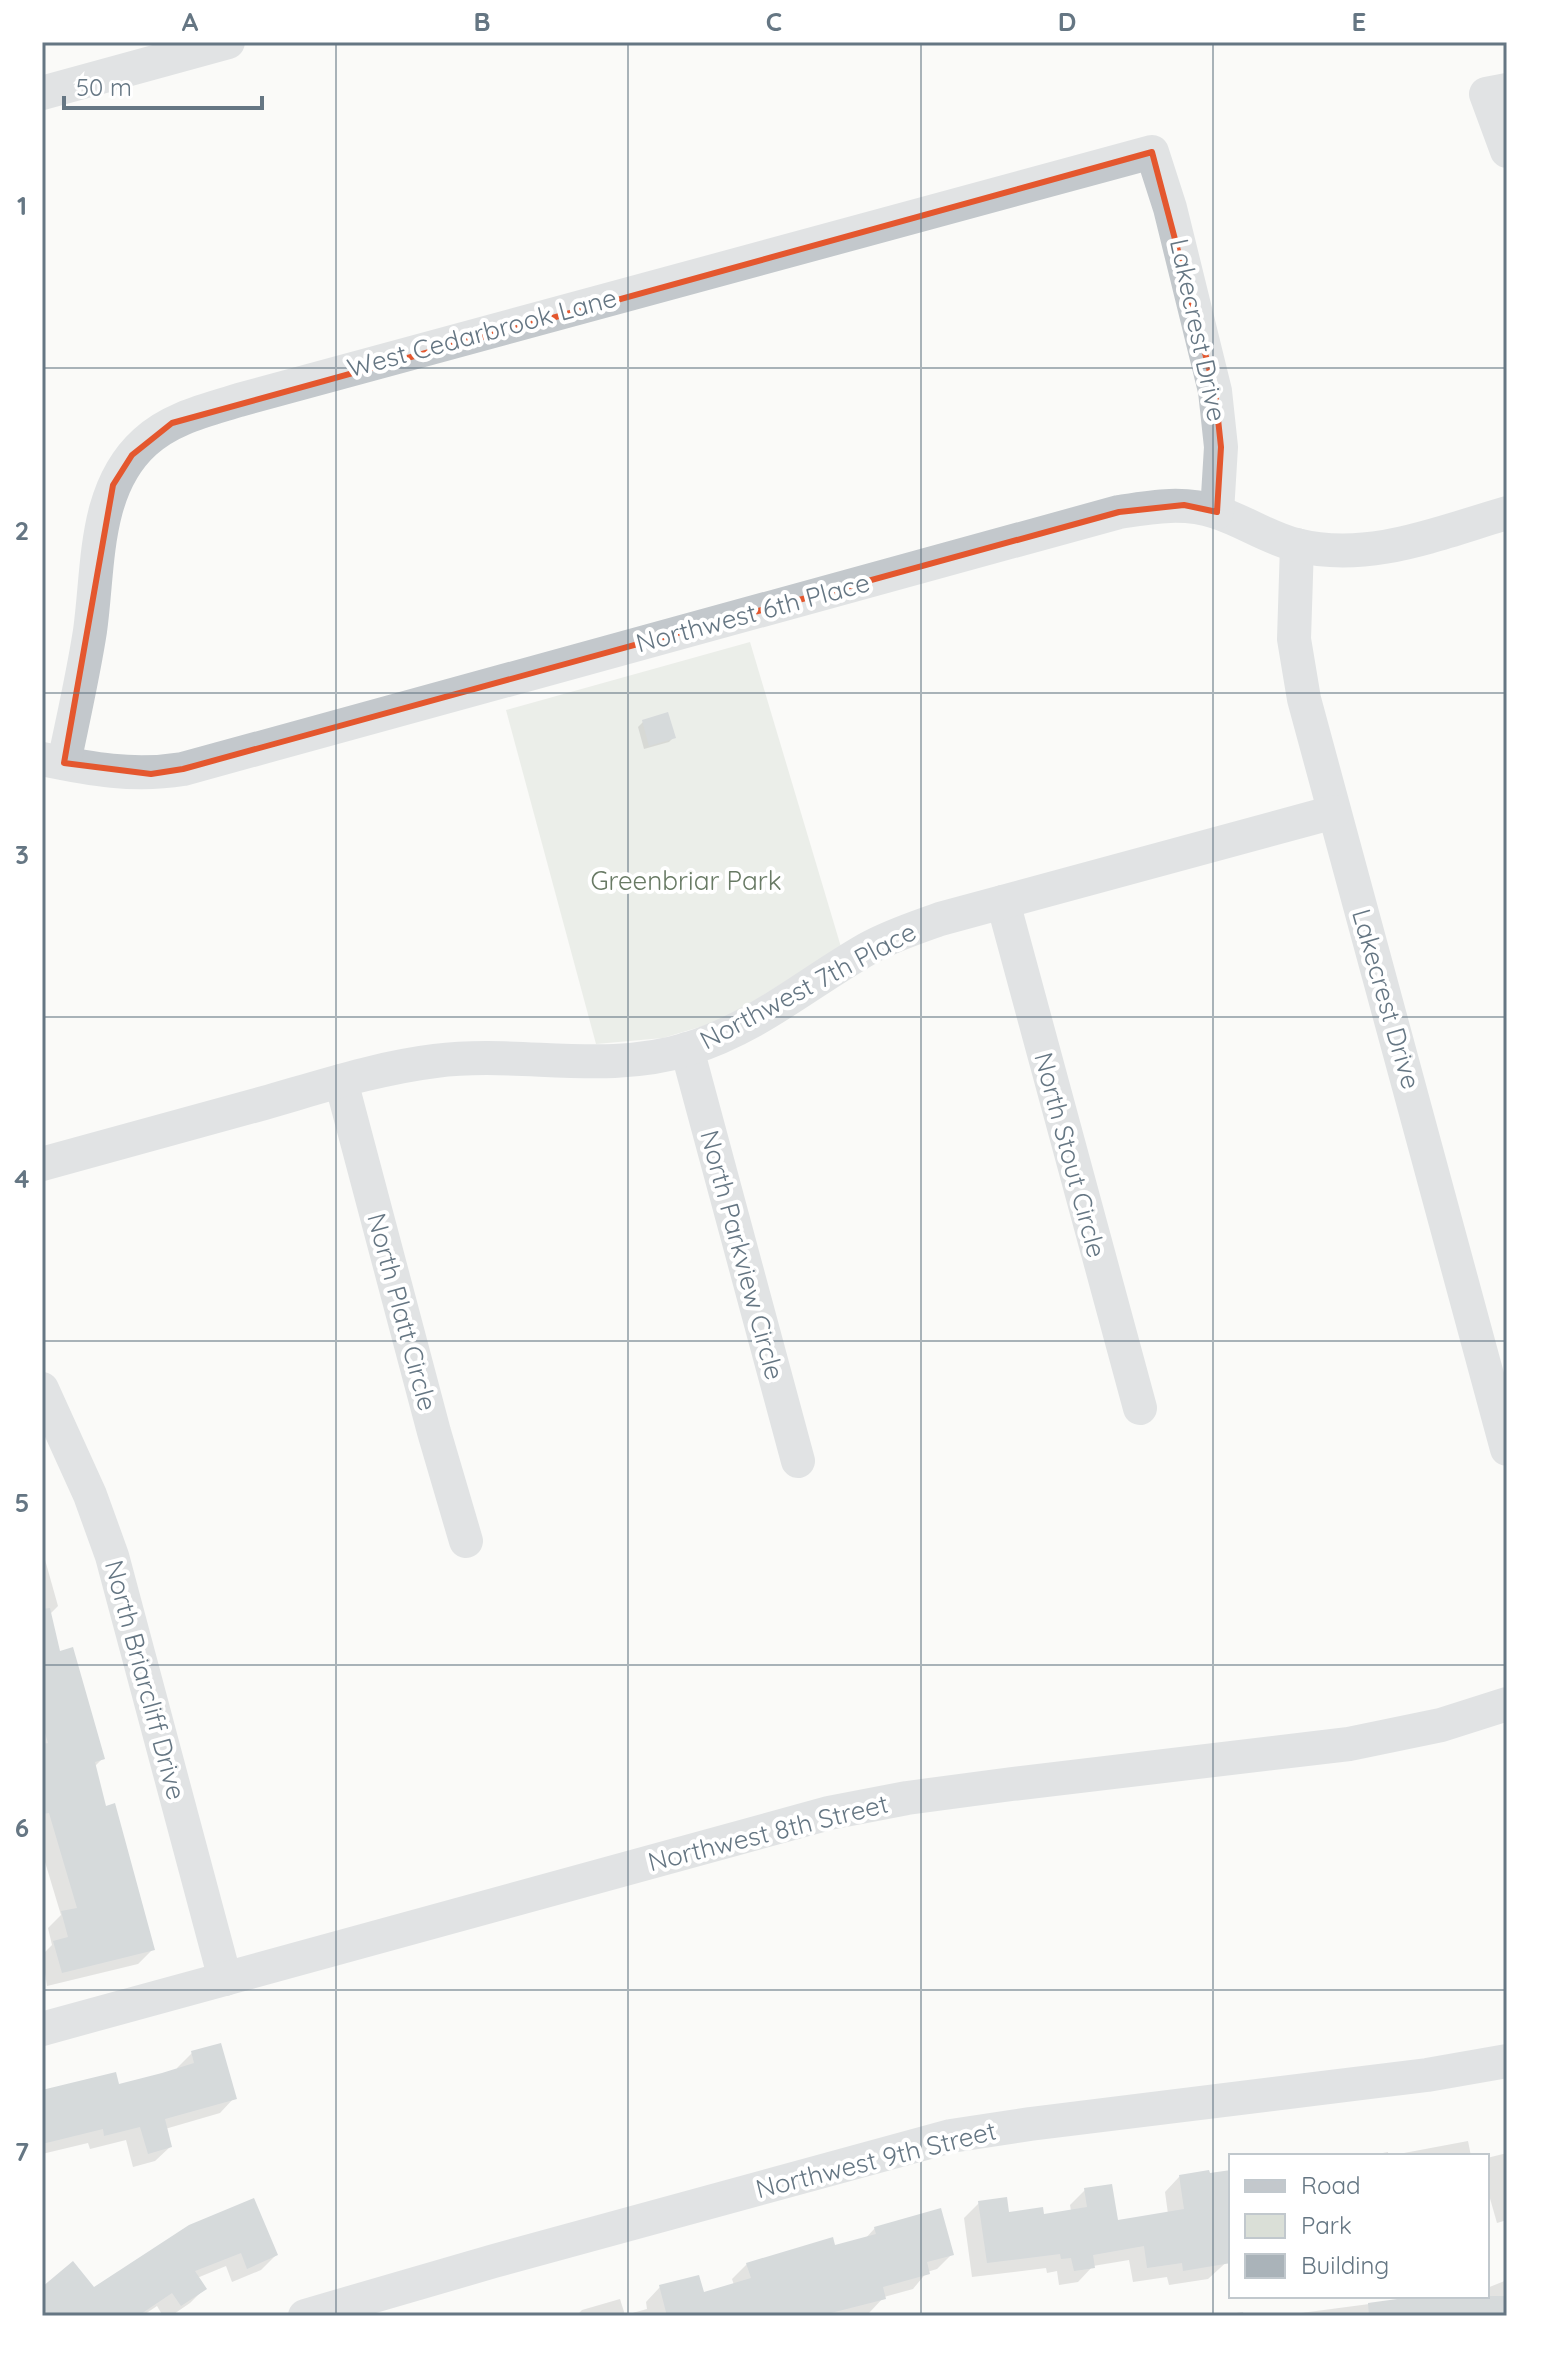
<svg xmlns="http://www.w3.org/2000/svg" width="1549" height="2358" font-family="Quicksand,sans-serif">
  <style>
    .green { fill: #dadfd7 }
    .shadow { fill: #0003 }
    .building { fill: #aab3b9 }
    .lines { fill: none; stroke-linecap: round; stroke-linejoin: round }
    .minor { stroke: #c3c8cc; stroke-width: 34 }
    .marked { fill: none; stroke: #e4572e; stroke-width: 6; stroke-linejoin: round }
    .grid { fill: none; stroke: #657683; stroke-width: 2; stroke-opacity: 0.55 }
    .labels { text-anchor: middle; stroke-width: 8; stroke-linejoin: round; paint-order: stroke }
    .street-label { font-size: 26px; fill: #657683; stroke: #fff }
    .park-label { font-size: 26px; fill: #687a64; stroke: #fff }
    .neatline { fill: none; stroke: #657683; stroke-width: 3 }
    .grid-label { font-size: 26px; text-anchor: middle; font-weight: bold; fill: #657683 }
  </style>
  <rect width="100%" height="100%" fill="#fafaf8"/>
  <path class="green" d="M 750,642 L 841,947 L 723,1020 L 663,1038 L 596,1044 L 506,710 Z"/>
  <g class="shadow">
    <path d="M 643,722 L 673,738 L 669,742 L 644,749 L 638,727 Z"/>
    <path d="M 42,1549 L 58,1606 L 49,1615 L 59,1653 L 103,1758 L 94,1767 L 105,1809 L 153,1949 L 138,1964 L 47,1986 L 42,1955 L 52,1945 L 48,1928 L 61,1915 L 42,1852 Z"/>
    <path d="M 192,2053 L 234,2098 L 220,2113 L 165,2129 L 170,2147 L 155,2161 L 133,2167 L 126,2140 L 90,2149 L 88,2143 L 42,2154 L 42,2094 L 118,2086 L 178,2070 L 177,2068 Z"/>
    <path d="M 1468,2141 L 1471,2156 L 1367,2156 L 1388,2152 L 1388,2156 Z"/>
    <path d="M 1507,2153 L 1507,2220 L 1497,2223 L 1487,2188 L 1487,2158 Z"/>
    <path d="M 1231,2171 L 1231,2258 L 1208,2279 L 1169,2285 L 1167,2277 L 1133,2282 L 1129,2260 L 1093,2266 L 1078,2282 L 1059,2285 L 1057,2271 L 1047,2273 L 1046,2268 L 972,2277 L 964,2218 L 979,2203 L 1007,2214 L 1042,2216 L 1071,2211 L 1070,2205 L 1085,2190 L 1117,2222 L 1168,2214 L 1165,2192 L 1179,2177 Z"/>
    <path d="M 190,2226 L 276,2255 L 261,2270 L 232,2282 L 226,2266 L 197,2278 L 204,2289 L 190,2303 L 171,2316 L 163,2316 L 157,2306 L 142,2316 L 42,2316 L 42,2290 L 94,2290 Z"/>
    <path d="M 875,2228 L 952,2254 L 937,2269 L 927,2272 L 913,2289 L 884,2297 L 869,2313 L 857,2316 L 576,2316 L 582,2310 L 620,2299 L 625,2315 L 647,2309 L 646,2302 L 660,2287 L 702,2294 L 734,2285 L 732,2279 L 747,2264 L 864,2240 Z"/>
    <path d="M 1507,2280 L 1507,2316 L 1298,2316 L 1301,2313 L 1430,2296 L 1487,2296 L 1487,2288 Z"/>
    <path d="M 1243,2312 L 1244,2316 L 1216,2316 Z"/>
  </g>
  <g class="building">
    <path d="M 668,712 L 676,738 L 649,746 L 642,720 Z"/>
    <path d="M 50,1608 L 60,1651 L 73,1647 L 105,1759 L 95,1762 L 106,1806 L 115,1803 L 155,1950 L 62,1973 L 53,1941 L 68,1937 L 61,1911 L 77,1908 L 49,1813 L 42,1814 L 42,1744 L 48,1743 L 42,1722 L 42,1609 Z"/>
    <path d="M 221,2043 L 237,2099 L 165,2119 L 172,2147 L 148,2154 L 140,2127 L 104,2136 L 103,2129 L 42,2144 L 42,2090 L 116,2072 L 119,2084 L 162,2073 L 194,2063 L 191,2051 Z"/>
    <path d="M 1209,2170 L 1210,2173 L 1231,2170 L 1231,2263 L 1183,2271 L 1182,2263 L 1147,2268 L 1144,2246 L 1093,2255 L 1095,2268 L 1074,2271 L 1071,2258 L 1061,2259 L 1060,2254 L 987,2263 L 978,2201 L 1007,2197 L 1009,2212 L 1043,2207 L 1044,2214 L 1087,2207 L 1084,2188 L 1112,2184 L 1118,2220 L 1184,2209 L 1179,2175 Z"/>
    <path d="M 254,2198 L 278,2255 L 247,2269 L 241,2253 L 195,2271 L 207,2289 L 181,2306 L 172,2293 L 138,2316 L 49,2316 L 42,2307 L 42,2287 L 73,2261 L 94,2287 L 189,2225 Z"/>
    <path d="M 941,2208 L 954,2255 L 927,2262 L 930,2274 L 883,2287 L 886,2299 L 819,2316 L 667,2316 L 659,2285 L 699,2275 L 704,2292 L 751,2278 L 746,2263 L 833,2237 L 835,2245 L 876,2234 L 874,2227 Z"/>
    <path d="M 1419,2296 L 1507,2296 L 1507,2316 L 1369,2316 L 1368,2303 Z"/>
  </g>
  <g class="lines">
    <g class="minor">
      <path d="M 1507,90 L 1486,94 L 1507,151"/>
      <path d="M 42,93 L 228,42"/>
      <path d="M 1297,545 L 1294,639 L 1304,699 L 1507,1449"/>
      <path d="M 42,759 C 91,769 133,777 183,769 L 1119,512 C 1151,507 1184,501 1216,512 C 1244,521 1268,538 1296,545 C 1369,563 1438,533 1507,513"/>
      <path d="M 64,763 C 73,719 83,676 90,631 C 99,567 93,489 145,442 C 171,418 207,410 239,400 L 1152,152 L 1170,208 L 1215,391 L 1221,447 L 1217,512"/>
      <path d="M 1003,902 L 1140,1408"/>
      <path d="M 687,1049 L 798,1461"/>
      <path d="M 341,1081 L 434,1432 L 466,1541"/>
      <path d="M 42,1164 C 116,1144 190,1124 264,1103 C 320,1087 377,1068 435,1061 C 519,1050 605,1075 688,1049 C 758,1027 806,984 867,949 C 890,936 915,928 940,919 L 1334,812"/>
      <path d="M 42,1389 L 90,1495 L 112,1556 L 225,1979"/>
      <path d="M 42,2029 L 829,1813 L 907,1798 L 1012,1784 L 1349,1744 L 1441,1725 L 1507,1704"/>
      <path d="M 305,2316 L 494,2261 L 951,2136 L 1030,2124 L 1427,2075 L 1507,2061"/>
    </g>
  </g>
  <path d="M0 0H1549V2358H0ZM 1152,152 L 1215,391 L 1221,447 L 1217,512 L 1184,505 L 1119,512 L 183,769 L 151,774 L 64,763 L 113,485 L 132,455 L 172,423 Z" fill="#fafaf8" fill-opacity=".55" fill-rule="evenodd"/>
  <path class="marked" d="M 1152,152 L 1215,391 L 1221,447 L 1217,512 L 1184,505 L 1119,512 L 183,769 L 151,774 L 64,763 L 113,485 L 132,455 L 172,423 Z"/>
  <path class="grid" d="M 336,42 L 336,2316M 628,42 L 628,2316M 921,42 L 921,2316M 1213,42 L 1213,2316M 42,368 L 1507,368M 42,693 L 1507,693M 42,1017 L 1507,1017M 42,1341 L 1507,1341M 42,1665 L 1507,1665M 42,1990 L 1507,1990"/>
  <g class="labels">
    <g class="street-label">
      <text transform="translate(1198 330) rotate(78)" y="9">Lakecrest Drive</text>
      <text transform="translate(482 333) rotate(-15)" y="9">West Cedarbrook Lane</text>
      <text transform="translate(753 613) rotate(-15)" y="9">Northwest 6th Place</text>
      <text transform="translate(808 986) rotate(-28)" y="9">Northwest 7th Place</text>
      <text transform="translate(1386 999) rotate(74)" y="9">Lakecrest Drive</text>
      <text transform="translate(1070 1155) rotate(75)" y="9">North Stout Circle</text>
      <text transform="translate(742 1255) rotate(75)" y="9">North Parkview Circle</text>
      <text transform="translate(402 1312) rotate(75)" y="9">North Platt Circle</text>
      <text transform="translate(145 1680) rotate(75)" y="9">North Briarcliff Drive</text>
      <text transform="translate(768 1833) rotate(-14)" y="9">Northwest 8th Street</text>
      <text transform="translate(876 2160) rotate(-14)" y="9">Northwest 9th Street</text>
    </g>
    <g class="park-label">
      <text x="686" y="890">Greenbriar Park</text>
    </g>
  </g>
  <rect width="1549" height="2358" fill="none" stroke="#ffffff" stroke-width="88"/>
  <rect x="1229" y="2154" width="260" height="144" fill="#ffffff" stroke="#c1c8cd" stroke-width="2"/>
  <rect x="1245" y="2180" width="40" height="12" fill="#c3c8cc" stroke="#c1c8cd" stroke-width="2"/>
  <text x="1301" y="2194" font-size="24" fill="#657683">Road</text>
  <rect x="1245" y="2214" width="40" height="24" fill="#dadfd7" stroke="#c1c8cd" stroke-width="2"/>
  <text x="1301" y="2234" font-size="24" fill="#657683">Park</text>
  <rect x="1245" y="2254" width="40" height="24" fill="#aab3b9" stroke="#c1c8cd" stroke-width="2"/>
  <text x="1301" y="2274" font-size="24" fill="#657683">Building</text>
  <path d="M64 96v12h198v-12" fill="none" stroke="#657683" stroke-width="4"/>
  <text x="76" y="96" font-size="24" fill="#657683" stroke="#ffffff" stroke-width="6" paint-order="stroke">50 m</text>
  <rect x="44" y="44" width="1461" height="2270" class="neatline"/>
  <g class="grid-label">
    <text x="190" y="31">A</text>
    <text x="482" y="31">B</text>
    <text x="774" y="31">C</text>
    <text x="1067" y="31">D</text>
    <text x="1359" y="31">E</text>
    <text x="22" y="215">1</text>
    <text x="22" y="540">2</text>
    <text x="22" y="864">3</text>
    <text x="22" y="1188">4</text>
    <text x="22" y="1512">5</text>
    <text x="22" y="1837">6</text>
    <text x="22" y="2161">7</text>
  </g>
</svg>
